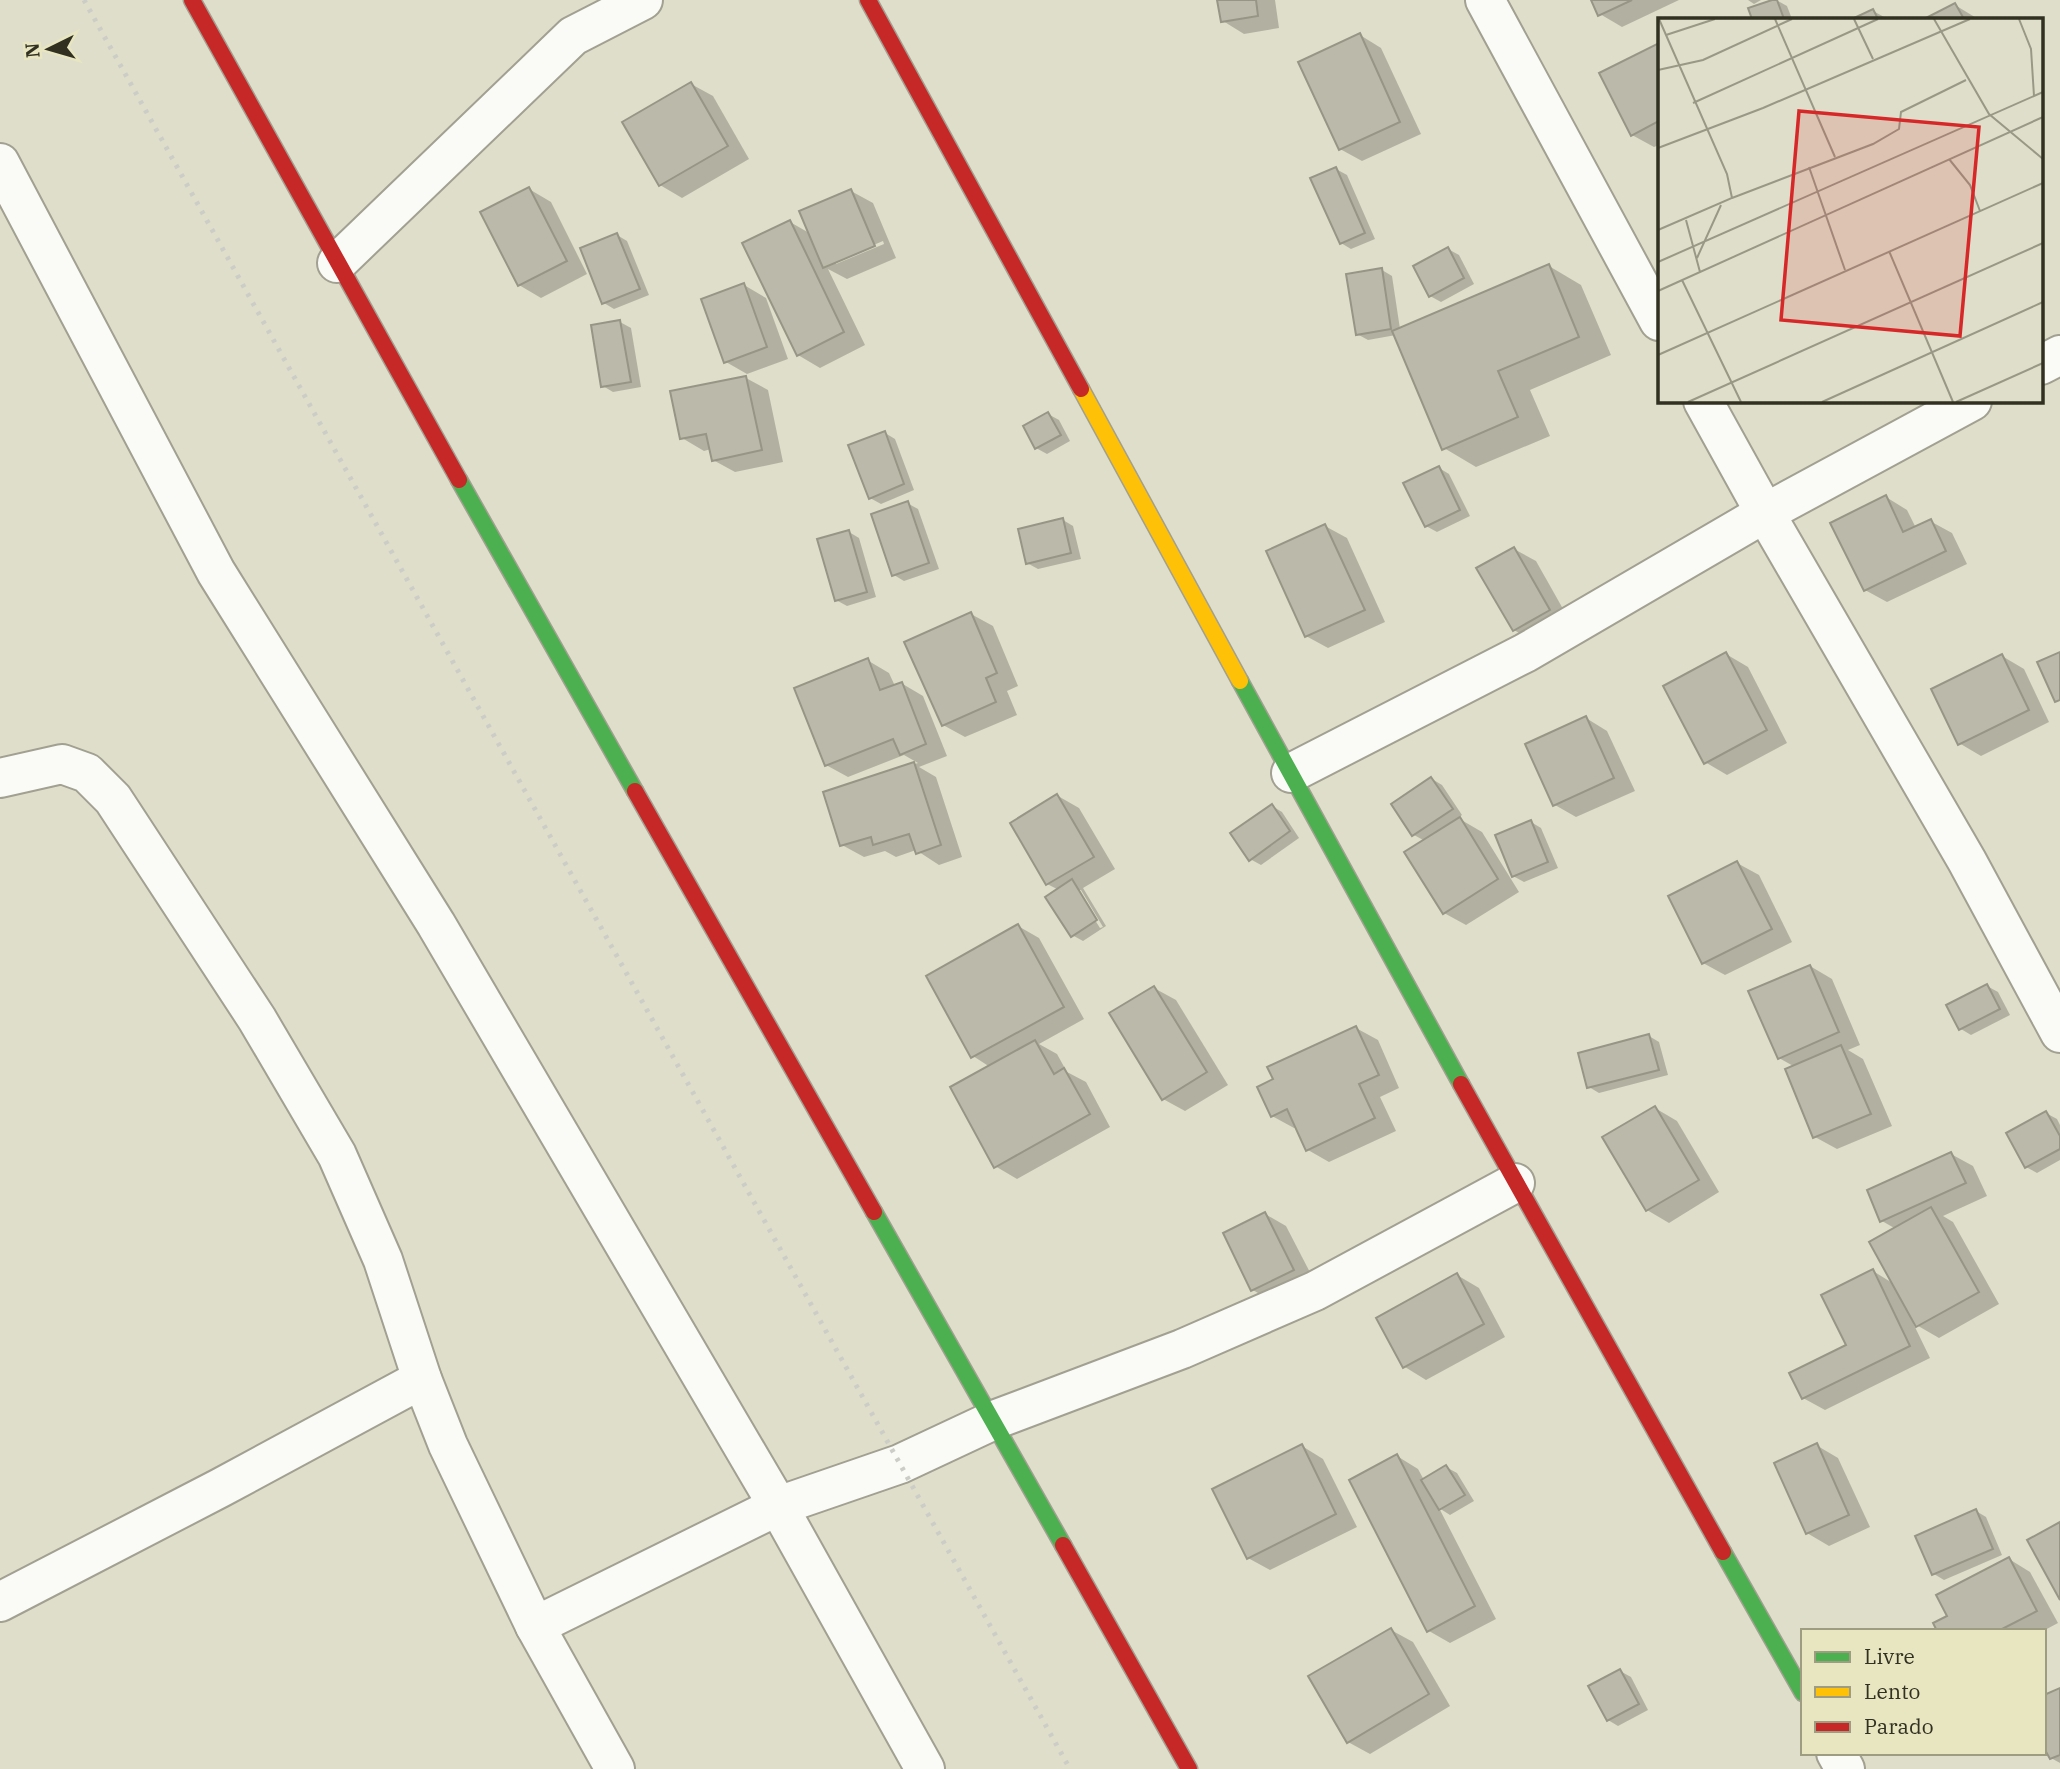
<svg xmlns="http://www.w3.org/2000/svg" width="2060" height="1769" font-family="'IBM Plex Serif',serif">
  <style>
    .shadow { fill: #0003; fill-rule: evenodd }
    .building { fill: #bbbaaa; stroke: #979686; stroke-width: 2 }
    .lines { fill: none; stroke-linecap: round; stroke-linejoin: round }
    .street-casing { stroke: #a1a091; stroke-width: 42 }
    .fast-casing { stroke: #a1a091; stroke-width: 19 }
    .slow-casing { stroke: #a1a091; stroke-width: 19 }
    .jam-casing { stroke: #a1a091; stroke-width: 19 }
    .street { stroke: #fafaf7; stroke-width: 38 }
    .fast { stroke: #4caf50; stroke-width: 16 }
    .slow { stroke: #ffc107; stroke-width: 16 }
    .jam { stroke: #c62828; stroke-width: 16 }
    .rail { stroke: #cdcdc7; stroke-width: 5; stroke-dasharray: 3.5 7; stroke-linecap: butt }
    .inset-road { fill: none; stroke: #999886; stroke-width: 2 }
    .view { fill: #d62828; fill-opacity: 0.15; stroke: #d62828; stroke-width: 3.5 }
    .inset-edge { fill: none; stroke: #313021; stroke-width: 3.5 }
  </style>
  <rect width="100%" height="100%" fill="#dfdeca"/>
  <g class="shadow">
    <path d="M 1219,0 L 1275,0 L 1279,28 L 1244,34 L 1223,21 Z"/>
    <path d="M 1593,0 L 1679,0 L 1622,27 L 1600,14 Z"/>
    <path d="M 1748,0 L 1761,0 L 1754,4 Z"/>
    <path d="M 1776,0 L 1787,6 L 1792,19 L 1754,19 L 1750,9 Z"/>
    <path d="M 1955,5 L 1978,19 L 1928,19 Z"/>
    <path d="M 1873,11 L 1888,19 L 1856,19 Z"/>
    <path d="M 1360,35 L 1381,48 L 1421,134 L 1362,161 L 1340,149 Z"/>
    <path d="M 1659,45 L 1659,145 L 1654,147 L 1632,135 L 1602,73 Z"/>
    <path d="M 691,84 L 713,96 L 749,159 L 682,198 L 660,185 Z"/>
    <path d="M 1336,169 L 1347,175 L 1375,239 L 1351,249 L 1341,243 Z"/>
    <path d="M 529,189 L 551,202 L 587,274 L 541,298 L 519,285 Z"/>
    <path d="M 851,191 L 873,203 L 896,258 L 847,279 L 828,269 L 865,345 L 820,368 L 798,355 L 790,222 L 811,234 ZM 883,241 L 884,244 L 836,264 L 836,261 Z"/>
    <path d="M 617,235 L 627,241 L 649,295 L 614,309 L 604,303 Z"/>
    <path d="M 1448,249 L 1459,255 L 1474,284 L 1441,302 L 1430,296 Z"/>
    <path d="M 1549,266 L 1581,285 L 1611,355 L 1530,390 L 1550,436 L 1476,467 L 1444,448 L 1396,335 L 1368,340 L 1357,334 L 1382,270 L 1392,276 L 1400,329 Z"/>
    <path d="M 744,285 L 766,298 L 788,359 L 747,374 L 726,362 Z"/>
    <path d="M 620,322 L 631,328 L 641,387 L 613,392 L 603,386 Z"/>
    <path d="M 746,378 L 768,390 L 783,462 L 735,472 L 713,460 L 711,449 L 704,451 L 682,438 Z"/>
    <path d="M 1048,414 L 1059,420 L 1070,441 L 1047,454 L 1036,448 Z"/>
    <path d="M 885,433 L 895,439 L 914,490 L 881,504 L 870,498 Z"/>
    <path d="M 1439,468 L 1449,474 L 1470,516 L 1437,532 L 1426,526 Z"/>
    <path d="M 1886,497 L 1907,510 L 1916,528 L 1930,521 L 1952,533 L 1967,564 L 1887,602 L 1865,590 Z"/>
    <path d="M 907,503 L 918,509 L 939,569 L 904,581 L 894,575 Z"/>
    <path d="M 1063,520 L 1073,526 L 1081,559 L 1038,569 L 1027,563 Z"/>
    <path d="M 1325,526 L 1347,538 L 1385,622 L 1328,648 L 1306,636 Z"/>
    <path d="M 849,532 L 859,538 L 876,597 L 847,606 L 836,600 Z"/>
    <path d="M 1514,549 L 1536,561 L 1571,623 L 1536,643 L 1514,630 Z"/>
    <path d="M 971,614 L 993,626 L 1018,686 L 1007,691 L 1017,715 L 965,737 L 943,725 Z"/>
    <path d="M 1726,654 L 1748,667 L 1787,743 L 1727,775 L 1705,762 Z"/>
    <path d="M 2002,656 L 2024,669 L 2049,722 L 1981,756 L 1959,743 Z"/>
    <path d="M 867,660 L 889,673 L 895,686 L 901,683 L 923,696 L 947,756 L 919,767 L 936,777 L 962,857 L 939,865 L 916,850 L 896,857 L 885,851 L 864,857 L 842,845 L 825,793 L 918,763 L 904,755 L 848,777 L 826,765 Z"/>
    <path d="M 1586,718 L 1607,731 L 1635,791 L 1576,817 L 1555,805 Z"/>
    <path d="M 1432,779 L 1442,785 L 1462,815 L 1458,818 L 1482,832 L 1519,892 L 1466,925 L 1444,913 L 1425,841 L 1414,835 Z"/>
    <path d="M 1058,796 L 1079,808 L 1115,869 L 1083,888 L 1106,926 L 1083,941 L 1072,935 L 1059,890 L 1047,884 ZM 1076,890 L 1081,890 L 1103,927 L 1100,928 Z"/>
    <path d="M 1272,806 L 1282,812 L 1299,838 L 1261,865 L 1250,859 Z"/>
    <path d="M 1531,822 L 1541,828 L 1558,868 L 1524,882 L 1513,876 Z"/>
    <path d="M 1737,863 L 1759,875 L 1792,942 L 1725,975 L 1703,963 Z"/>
    <path d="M 1018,926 L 1039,938 L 1084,1019 L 1039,1044 L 1057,1054 L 1067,1072 L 1086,1082 L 1110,1127 L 1017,1179 L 995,1166 L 990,1067 L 973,1056 Z"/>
    <path d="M 1810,966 L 1832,979 L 1860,1045 L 1848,1050 L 1863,1059 L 1892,1126 L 1837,1149 L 1815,1137 L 1795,1067 L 1779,1058 Z"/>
    <path d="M 1987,986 L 1998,992 L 2010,1015 L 1971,1035 L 1961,1029 Z"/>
    <path d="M 1154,988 L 1176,1000 L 1228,1085 L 1185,1111 L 1163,1099 Z"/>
    <path d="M 1356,1028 L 1378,1040 L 1399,1088 L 1380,1097 L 1396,1131 L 1329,1162 L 1308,1150 L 1297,1127 L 1294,1128 L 1272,1116 Z"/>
    <path d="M 1649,1036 L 1659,1042 L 1668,1075 L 1599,1093 L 1589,1087 Z"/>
    <path d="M 1655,1108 L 1677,1121 L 1719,1192 L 1669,1223 L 1647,1210 Z"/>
    <path d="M 2046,1113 L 2057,1119 L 2060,1125 L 2060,1160 L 2037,1173 L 2026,1167 Z"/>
    <path d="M 1951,1154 L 1973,1166 L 1987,1196 L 1943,1216 L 1953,1222 L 1999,1304 L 1939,1338 L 1913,1323 L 1930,1358 L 1825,1410 L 1803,1398 L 1848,1345 L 1873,1271 L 1894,1284 L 1896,1229 L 1882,1221 Z"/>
    <path d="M 1265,1214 L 1286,1226 L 1315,1282 L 1274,1303 L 1253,1290 L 1225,1234 Z"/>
    <path d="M 1457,1275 L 1479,1288 L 1505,1337 L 1426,1380 L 1405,1367 L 1379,1318 Z"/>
    <path d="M 1816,1445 L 1838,1458 L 1870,1527 L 1829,1546 L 1807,1533 Z"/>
    <path d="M 1302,1446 L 1323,1459 L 1357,1527 L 1270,1570 L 1248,1558 Z"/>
    <path d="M 1397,1456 L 1418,1469 L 1424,1480 L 1446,1467 L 1457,1473 L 1474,1501 L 1450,1515 L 1439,1508 L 1496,1619 L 1450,1643 L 1429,1631 Z"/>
    <path d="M 1976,1511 L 1986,1517 L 2002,1555 L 1944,1580 L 1934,1574 Z"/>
    <path d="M 2009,1559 L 2030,1572 L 2058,1623 L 2043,1631 L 1939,1631 L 1949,1617 Z"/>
    <path d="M 1391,1630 L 1413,1642 L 1450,1706 L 1370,1754 L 1348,1742 Z"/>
    <path d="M 1620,1671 L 1631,1677 L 1648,1710 L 1618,1726 L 1608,1720 Z"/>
    <path d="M 2060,1689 L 2060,1763 L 2051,1758 Z"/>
  </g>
  <g class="building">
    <path d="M 1217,0 L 1256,0 L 1258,16 L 1221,22 Z"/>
    <path d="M 1591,0 L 1632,0 L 1598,16 Z"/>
    <path d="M 1772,0 L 1777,0 L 1784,19 L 1752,19 L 1748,8 Z"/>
    <path d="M 1955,3 L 1964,19 L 1924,19 Z"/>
    <path d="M 1873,9 L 1878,19 L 1852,19 Z"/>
    <path d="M 1360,33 L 1400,122 L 1339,150 L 1298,62 Z"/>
    <path d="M 1659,43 L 1659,121 L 1631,136 L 1599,73 Z"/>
    <path d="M 691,82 L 728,146 L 659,186 L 622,122 Z"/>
    <path d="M 1336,167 L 1365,233 L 1340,244 L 1310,178 Z"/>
    <path d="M 529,187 L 567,261 L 518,286 L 480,212 Z"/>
    <path d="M 851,189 L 875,246 L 823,268 L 799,211 Z"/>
    <path d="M 790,220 L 844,332 L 797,356 L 742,243 Z"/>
    <path d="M 617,233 L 640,289 L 602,304 L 580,248 Z"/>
    <path d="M 1448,247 L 1464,278 L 1429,297 L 1413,266 Z"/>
    <path d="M 1549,264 L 1579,337 L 1498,371 L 1518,417 L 1442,450 L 1392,331 Z"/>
    <path d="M 1382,268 L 1391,329 L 1356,335 L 1346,274 Z"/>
    <path d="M 744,283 L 767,347 L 724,363 L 701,299 Z"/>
    <path d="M 620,320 L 631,382 L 601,387 L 591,325 Z"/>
    <path d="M 746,376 L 762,450 L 712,461 L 706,434 L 680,439 L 670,391 Z"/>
    <path d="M 1048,412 L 1061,435 L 1035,449 L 1023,426 Z"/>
    <path d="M 885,431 L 904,484 L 869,499 L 848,445 Z"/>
    <path d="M 1439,466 L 1460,510 L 1425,527 L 1403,483 Z"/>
    <path d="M 1886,495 L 1903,532 L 1931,519 L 1946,551 L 1864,591 L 1830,523 Z"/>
    <path d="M 908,501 L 929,563 L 892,576 L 871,514 Z"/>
    <path d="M 1063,518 L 1071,553 L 1026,564 L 1018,529 Z"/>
    <path d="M 1325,524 L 1365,610 L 1305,637 L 1266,551 Z"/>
    <path d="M 849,530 L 867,592 L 835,601 L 817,539 Z"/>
    <path d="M 1514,547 L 1550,610 L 1513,631 L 1476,568 Z"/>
    <path d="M 971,612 L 997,673 L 986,678 L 996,702 L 942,726 L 904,642 Z"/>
    <path d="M 1726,652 L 1767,730 L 1704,764 L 1663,686 Z"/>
    <path d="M 2060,652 L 2060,700 L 2055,702 L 2037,662 Z"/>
    <path d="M 2002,654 L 2029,710 L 1958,745 L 1931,689 Z"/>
    <path d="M 868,658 L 880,690 L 902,682 L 926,744 L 900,755 L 893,739 L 825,766 L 794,688 Z"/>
    <path d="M 1586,716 L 1614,778 L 1553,806 L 1525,744 Z"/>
    <path d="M 914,762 L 941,845 L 916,854 L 909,834 L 873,845 L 871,837 L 840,846 L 823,792 Z"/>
    <path d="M 1431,777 L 1453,809 L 1412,836 L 1391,804 Z"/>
    <path d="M 1057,794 L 1094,857 L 1046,885 L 1010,823 Z"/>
    <path d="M 1272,804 L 1290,831 L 1249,861 L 1230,833 Z"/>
    <path d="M 1460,817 L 1498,879 L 1443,914 L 1404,852 Z"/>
    <path d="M 1531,820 L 1548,862 L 1512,877 L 1495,835 Z"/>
    <path d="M 1737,861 L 1772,929 L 1702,964 L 1668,896 Z"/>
    <path d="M 1072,879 L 1097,920 L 1071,937 L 1045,897 Z"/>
    <path d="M 1018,924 L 1064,1007 L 971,1058 L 926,976 Z"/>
    <path d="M 1810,965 L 1839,1032 L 1778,1059 L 1748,991 Z"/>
    <path d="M 1987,984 L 2000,1009 L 1959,1030 L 1946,1005 Z"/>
    <path d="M 1154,986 L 1207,1072 L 1162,1100 L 1109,1013 Z"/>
    <path d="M 1356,1026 L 1379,1075 L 1359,1084 L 1375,1118 L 1306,1151 L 1287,1109 L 1271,1117 L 1257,1087 L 1273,1079 L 1267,1067 Z"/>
    <path d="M 1649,1034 L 1659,1070 L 1587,1088 L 1578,1053 Z"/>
    <path d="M 1035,1040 L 1054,1074 L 1064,1068 L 1090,1114 L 994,1168 L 950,1087 Z"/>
    <path d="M 1841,1045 L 1871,1114 L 1813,1138 L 1785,1069 Z"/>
    <path d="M 1655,1106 L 1699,1180 L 1646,1211 L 1602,1137 Z"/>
    <path d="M 2046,1111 L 2060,1136 L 2060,1149 L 2025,1168 L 2006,1133 Z"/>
    <path d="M 1951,1152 L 1966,1183 L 1880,1222 L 1867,1190 Z"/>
    <path d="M 1931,1207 L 1979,1292 L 1916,1327 L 1869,1242 Z"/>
    <path d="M 1265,1212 L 1294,1270 L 1251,1291 L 1223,1233 Z"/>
    <path d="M 1873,1269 L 1910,1346 L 1802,1399 L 1789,1373 L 1846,1345 L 1821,1295 Z"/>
    <path d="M 1457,1273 L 1484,1324 L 1403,1368 L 1376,1318 Z"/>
    <path d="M 1817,1443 L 1849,1515 L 1806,1534 L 1774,1463 Z"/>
    <path d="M 1302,1444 L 1336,1514 L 1247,1559 L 1212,1489 Z"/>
    <path d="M 1397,1454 L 1475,1606 L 1427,1632 L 1349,1480 Z"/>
    <path d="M 1446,1465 L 1465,1495 L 1439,1510 L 1421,1480 Z"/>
    <path d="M 1976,1509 L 1993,1549 L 1932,1575 L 1915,1536 Z"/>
    <path d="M 2060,1522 L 2060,1600 L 2027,1540 Z"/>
    <path d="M 2009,1557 L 2037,1611 L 2002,1629 L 2003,1631 L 1937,1631 L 1933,1623 L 1947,1616 L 1936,1595 Z"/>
    <path d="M 1391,1628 L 1429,1694 L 1347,1743 L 1308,1676 Z"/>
    <path d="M 1620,1669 L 1639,1704 L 1607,1721 L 1588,1686 Z"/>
    <path d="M 2060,1688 L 2060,1755 L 2050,1759 L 2044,1748 L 2044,1695 Z"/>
  </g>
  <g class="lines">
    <defs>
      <g id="street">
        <path d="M 1485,0 L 1659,321"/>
        <path d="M 0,163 L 216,572 L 436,924 L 778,1506 L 925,1769"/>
        <path d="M 337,263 L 573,36 L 643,0"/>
        <path d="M 2041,365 L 2060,355"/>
        <path d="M 1703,401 L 1765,513 L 1967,861 L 2060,1033"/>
        <path d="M 1291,773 L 1525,653 L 1765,513 L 1972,401"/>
        <path d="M 0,778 L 62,764 L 87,773 L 113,799 L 257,1019 L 337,1155 L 383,1260 L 422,1379 L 448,1445 L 535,1626 L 615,1769"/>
        <path d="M 0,1602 L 220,1488 L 422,1379"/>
        <path d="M 535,1626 L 778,1506 L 900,1464 L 994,1420 L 1182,1349 L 1315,1291 L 1515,1183"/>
        <path d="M 1836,1753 L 1845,1769"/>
      </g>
      <g id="fast">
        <path d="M 459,480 L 635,791"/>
        <path d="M 1240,681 L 1461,1084"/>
        <path d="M 874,1212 L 1063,1545"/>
        <path d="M 1723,1552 L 1803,1693"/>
      </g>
      <path id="slow" d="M 1081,389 L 1240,681"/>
      <g id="jam">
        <path d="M 192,0 L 459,480"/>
        <path d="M 868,0 L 1081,389"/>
        <path d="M 635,791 L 874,1212"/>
        <path d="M 1461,1084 L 1723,1552"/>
        <path d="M 1063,1545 L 1189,1769"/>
      </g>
    </defs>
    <use href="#street" class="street-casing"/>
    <use href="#fast" class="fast-casing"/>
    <use href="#slow" class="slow-casing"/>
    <use href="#jam" class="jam-casing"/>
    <use href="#street" class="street"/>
    <use href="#fast" class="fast"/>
    <use href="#slow" class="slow"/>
    <use href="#jam" class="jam"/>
    <path class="rail" d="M 84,0 L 1070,1769"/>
  </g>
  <g transform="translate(1658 18)">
    <rect width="385" height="385" fill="#dfdeca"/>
    <path class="inset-road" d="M 117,1 L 177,139M 196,1 L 215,41M 276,1 L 331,96 L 385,141M 361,1 L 373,31 L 376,78M 8,17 L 57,1M 0,52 L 45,42 L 134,1M 35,85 L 220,1M 0,130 L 105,90 L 312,1M 291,141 L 312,167 L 322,193M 151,149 L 187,252M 74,180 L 215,126 L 241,111 L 243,94 L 308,62M 28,202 L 42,254M 0,212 L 74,180 L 69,156 L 1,1M 231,233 L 295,384M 39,240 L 63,187M 0,244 L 385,74M 24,262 L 83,384M 0,273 L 385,99M 0,337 L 385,165M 30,384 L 385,225M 164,384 L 385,284M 298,384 L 385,345"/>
    <path class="view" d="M 141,93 L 321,109 L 302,318 L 123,302 Z"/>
    <rect width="385" height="385" class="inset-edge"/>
  </g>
  <rect x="1801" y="1629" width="245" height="126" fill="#e8e6c1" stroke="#9f9d81" stroke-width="2"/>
  <rect x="1815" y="1652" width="35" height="10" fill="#4caf50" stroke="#9f9d81" stroke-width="2"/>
  <text x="1864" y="1664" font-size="21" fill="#313021">Livre</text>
  <rect x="1815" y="1687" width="35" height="10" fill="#ffc107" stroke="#9f9d81" stroke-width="2"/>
  <text x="1864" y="1699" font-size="21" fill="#313021">Lento</text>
  <rect x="1815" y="1722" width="35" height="10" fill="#c62828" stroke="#9f9d81" stroke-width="2"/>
  <text x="1864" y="1734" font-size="21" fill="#313021">Parado</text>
  <g transform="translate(49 49) rotate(265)" stroke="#e8e6c1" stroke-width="5" paint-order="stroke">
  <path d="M0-5L12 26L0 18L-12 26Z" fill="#313021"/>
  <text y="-10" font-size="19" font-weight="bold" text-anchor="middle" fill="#313021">N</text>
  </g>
</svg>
